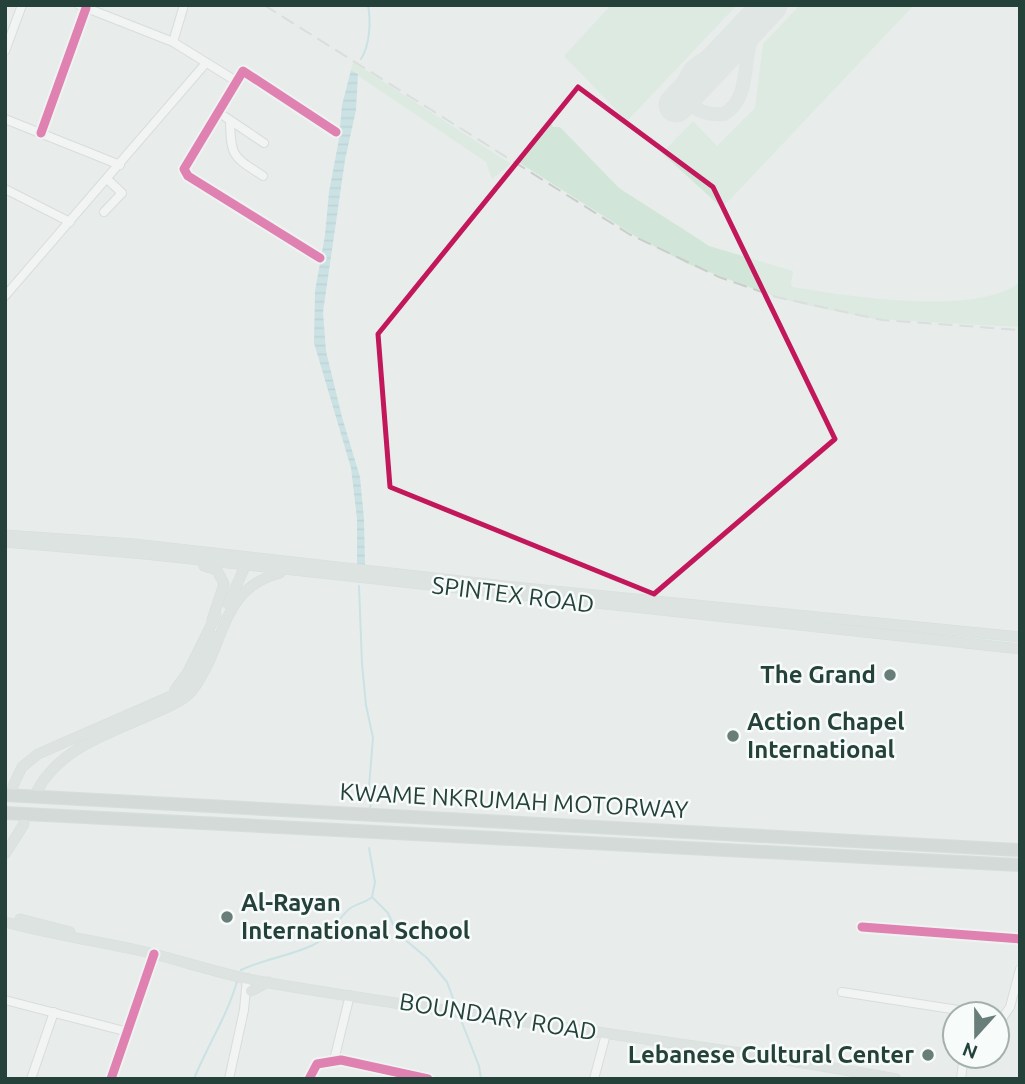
<svg xmlns="http://www.w3.org/2000/svg" width="1025" height="1084" font-family="Ubuntu,sans-serif">
  <style>
    .grass { fill: #d1e6d8 }
    .water { fill: url(#water-rules) }
    .lines { fill: none; stroke-linecap: round; stroke-linejoin: round }
    .stream { stroke: #a9d4db; stroke-width: 2 }
    .taxiway { stroke: #d8dddc; stroke-width: 14 }
    .runway { stroke: #d8dddc; stroke-width: 35 }
    .minor-casing { stroke: #c5cac8; stroke-width: 10 }
    .major-casing { stroke: #c3ccc9; stroke-width: 11 }
    .highway-casing { stroke: #c3ccc9; stroke-width: 14 }
    .minor { stroke: #fcfcfc; stroke-width: 8 }
    .major { stroke: #cfd7d5; stroke-width: 10 }
    .highway { stroke: #bcc4c2; stroke-width: 12 }
    .rail { stroke: #c9cdcc; stroke-width: 2; stroke-dasharray: 14 7; stroke-linecap: butt }
    .cycleway-casing { stroke: #f7fbf9; stroke-width: 13 }
    .cycleway { stroke: #d6006c; stroke-width: 9 }
    .marked { fill: none; stroke: #c2185b; stroke-width: 5; stroke-linejoin: round }
    .poi-dot { fill: #697e78; stroke: #f7fbf9; stroke-width: 2.5 }
    .labels { text-anchor: middle; stroke-width: 5; stroke-linejoin: round; paint-order: stroke }
    .street-label { font-size: 24px; fill: #24423a; stroke: #f7fbf9 }
    .poi-label { font-size: 24px; font-weight: bold; fill: #24423a; stroke: #f7fbf9; text-anchor: end }
  </style>
  <defs>
    <pattern id="water-rules" width="6" height="5" patternUnits="userSpaceOnUse" patternTransform="scale(1.75)"><rect width="6" height="5" fill="#a9d4db"/><path d="M0 2.5h6" fill="none" stroke="#91b7bd"/></pattern>
  </defs>
  <rect width="100%" height="100%" fill="#e8edeb"/>
  <g class="grass">
    <path d="M 611,5 L 737,5 L 627,121 L 564,56 Z"/>
    <path d="M 800,5 L 914,5 L 722,208 L 662,153 L 693,121 L 717,146 L 755,108 L 763,44 Z"/>
    <path d="M 353,62 L 511,164 L 492,179 L 486,162 L 357,75 L 358,73 L 351,70 Z"/>
    <path d="M 551,123 L 553,127 L 560,127 L 619,188 L 697,238 L 709,246 L 793,271 L 791,284 L 793,287 C 847,296 977,317 1020,282 L 1020,327 L 876,319 L 815,307 L 778,298 L 688,264 L 635,236 L 515,160 Z"/>
  </g>
  <path class="water" d="M 351,70 L 358,74 L 356,110 L 345,160 L 323,312 L 326,351 L 342,417 L 360,477 L 364,519 L 365,565 L 357,564 L 357,519 L 351,468 L 314,343 L 315,291 L 325,235 L 329,192 L 339,139 L 342,105 Z"/>
  <g class="lines">
    <g class="stream">
      <path d="M 361,59 C 370,45 371,21 368,5"/>
      <path d="M 359,586 L 362,664 L 366,705 L 373,738 L 369,786 L 372,798 L 370,808"/>
      <path d="M 369,848 L 375,882 L 372,897 L 388,913 L 397,933 L 427,958 L 447,982 L 454,1001"/>
      <path d="M 241,970 C 264,959 290,956 313,945 C 331,937 340,914 352,907 C 359,903 364,903 371,898"/>
      <path d="M 461,1020 L 479,1066 L 481,1079"/>
      <path d="M 194,1079 C 207,1046 228,1015 237,981"/>
    </g>
    <path class="taxiway" d="M 732,45 C 719,54 698,58 689,71 C 671,98 698,117 724,114 C 749,99 743,68 750,43 C 754,31 761,20 767,8"/>
    <path class="runway" d="M 676,105 L 770,5"/>
    <defs>
      <g id="minor">
        <path d="M 79,5 L 173,42 L 236,81"/>
        <path d="M 173,42 L 184,5"/>
        <path d="M 5,51 L 22,5"/>
        <path d="M 218,112 L 264,143"/>
        <path d="M 5,119 L 120,165"/>
        <path d="M 230,121 C 231,158 233,156 263,176"/>
        <path d="M 41,133 L 86,8"/>
        <path d="M 5,189 L 70,222"/>
        <path d="M 104,212 L 122,193 L 107,179"/>
        <path d="M 320,258 L 188,176 L 184,169 L 243,71 L 336,132"/>
        <path d="M 5,296 L 206,63"/>
        <path d="M 862,927 L 1020,939"/>
        <path d="M 842,992 L 984,1014"/>
        <path d="M 5,1000 L 128,1032"/>
        <path d="M 997,1016 L 1003,1017 L 1010,1007 L 1020,969"/>
        <path d="M 334,1060 L 350,995"/>
        <path d="M 31,1079 L 54,1012"/>
        <path d="M 111,1079 L 154,954"/>
        <path d="M 229,1079 L 244,1010 L 247,978"/>
        <path d="M 309,1079 L 317,1064 L 341,1060 L 428,1079"/>
        <path d="M 594,1079 L 606,1034"/>
        <path d="M 961,1079 L 963,1063"/>
      </g>
      <g id="major">
        <path d="M 5,535 L 134,544 L 514,587 L 1020,637"/>
        <path d="M 5,542 L 145,554 L 1020,649"/>
        <path d="M 204,566 L 217,570 L 224,584 L 212,620"/>
        <path d="M 228,604 L 248,560"/>
        <path d="M 175,690 L 188,672 L 216,615"/>
        <path d="M 13,786 L 22,767 L 38,754 L 180,692 L 193,678 L 212,636"/>
        <path d="M 37,791 C 60,748 108,734 150,715 C 163,709 177,705 188,695 C 197,687 202,675 208,664 C 227,622 231,586 280,573"/>
        <path d="M 5,854 L 24,824"/>
        <path d="M 20,919 L 70,932"/>
        <path d="M 5,922 C 53,935 102,942 150,953 C 186,962 221,974 258,981 C 470,1018 684,1040 896,1079"/>
        <path d="M 251,991 L 268,982"/>
      </g>
      <g id="highway">
        <path d="M 5,795 L 1020,850"/>
        <path d="M 5,813 L 1020,865"/>
      </g>
    </defs>
    <use href="#minor" class="minor-casing"/>
    <use href="#major" class="major-casing"/>
    <use href="#highway" class="highway-casing"/>
    <use href="#minor" class="minor"/>
    <use href="#major" class="major"/>
    <use href="#highway" class="highway"/>
    <path class="rail" d="M 264,5 L 629,234 L 719,277 L 776,297 L 882,320 L 1020,330"/>
    <defs>
      <g id="cycleway">
        <path d="M 41,133 L 86,8"/>
        <path d="M 320,258 L 188,176 L 184,169 L 243,71 L 336,132"/>
        <path d="M 862,927 L 1020,939"/>
        <path d="M 111,1079 L 154,954"/>
        <path d="M 309,1079 L 317,1064 L 341,1060 L 428,1079"/>
      </g>
    </defs>
    <use href="#cycleway" class="cycleway-casing"/>
    <use href="#cycleway" class="cycleway"/>
  </g>
  <path d="M0 0H1025V1084H0ZM 578,87 L 713,187 L 835,439 L 654,594 L 390,487 L 378,334 Z" fill="#e8edeb" fill-opacity=".55" fill-rule="evenodd"/>
  <path class="marked" d="M 578,87 L 713,187 L 835,439 L 654,594 L 390,487 L 378,334 Z"/>
  <g class="poi-dot">
    <circle cx="890" cy="675" r="7"/>
    <circle cx="733" cy="736" r="7"/>
    <circle cx="227" cy="917" r="7"/>
    <circle cx="928" cy="1055" r="7"/>
  </g>
  <g class="labels">
    <g class="street-label">
      <text transform="translate(513 595) rotate(7)" y="8">SPINTEX ROAD</text>
      <text transform="translate(514 801) rotate(3)" y="8">KWAME NKRUMAH MOTORWAY</text>
      <text transform="translate(498 1017) rotate(9)" y="8">BOUNDARY ROAD</text>
    </g>
    <g class="poi-label">
      <text x="876" y="683">The Grand</text>
      <text x="747" y="730" text-anchor="start">Action Chapel<tspan x="747" dy="28">International</tspan></text>
      <text x="241" y="911" text-anchor="start">Al-Rayan<tspan x="241" dy="28">International School</tspan></text>
      <text x="914" y="1063">Lebanese Cultural Center</text>
    </g>
  </g>
  <rect width="1025" height="1084" fill="none" stroke="#24423a" stroke-width="14"/>
  <g transform="translate(976 1035) rotate(201)"><circle r="33" fill="#f7fbf9" stroke="#a3b1ad" stroke-width="2"/>
  <path d="M0-5L12 26L0 18L-12 26Z" fill="#697e78"/>
  <text y="-10" font-size="19" font-weight="bold" text-anchor="middle" fill="#24423a">N</text>
  </g>
</svg>
